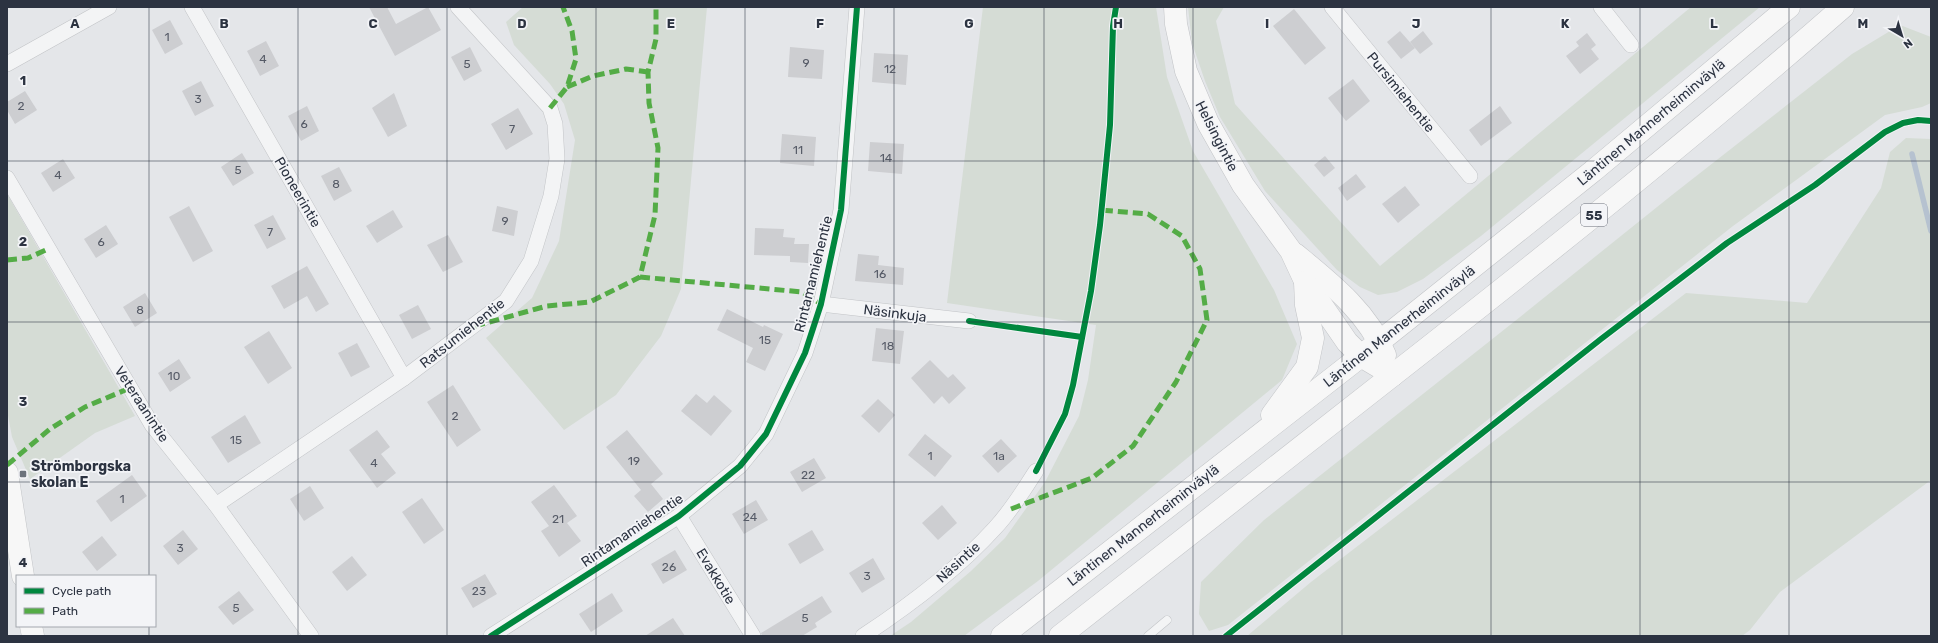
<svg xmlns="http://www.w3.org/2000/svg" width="1938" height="643" font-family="Rubik,sans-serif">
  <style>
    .green { fill: #d5dcd5 }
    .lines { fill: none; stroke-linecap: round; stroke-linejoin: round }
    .stream { stroke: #b6c2d0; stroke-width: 5.5 }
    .building { fill: #cdced1 }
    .lane-casing { stroke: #c2c4c7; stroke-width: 9 }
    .street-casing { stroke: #c2c4c7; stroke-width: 16 }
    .secondary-casing { stroke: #c2c4c7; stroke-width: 23 }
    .primary-casing { stroke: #c1c3c6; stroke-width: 23 }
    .lane { stroke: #f3f4f5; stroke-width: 8 }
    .street { stroke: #f3f4f5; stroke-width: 15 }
    .secondary { stroke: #f7f7f7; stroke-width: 22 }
    .primary { stroke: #f7f7f7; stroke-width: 22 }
    .quiet { stroke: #54ac46; stroke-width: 5; stroke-dasharray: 10 5; stroke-linecap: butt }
    .cycleway-casing { stroke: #f3f4f7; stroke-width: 8 }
    .cycleway { stroke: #00873e; stroke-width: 6 }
    .grid { fill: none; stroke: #2c3341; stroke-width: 1; stroke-opacity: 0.55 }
    .poi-dot { fill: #6c727c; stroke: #f3f4f7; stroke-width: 1.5 }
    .labels { text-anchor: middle; stroke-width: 3.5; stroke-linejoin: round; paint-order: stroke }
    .number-label { font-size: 12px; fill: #555a66 }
    .shield { fill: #f3f4f7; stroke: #686d78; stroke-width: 1 }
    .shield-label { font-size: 13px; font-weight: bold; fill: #2c3341 }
    .street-label { font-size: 14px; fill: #2c3341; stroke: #f3f4f7 }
    .poi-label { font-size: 14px; font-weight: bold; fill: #2c3341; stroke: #f3f4f7; text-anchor: start }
    .grid-label { font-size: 13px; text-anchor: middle; font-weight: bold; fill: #2c3341; stroke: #f3f4f7; stroke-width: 3.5; stroke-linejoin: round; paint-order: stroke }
  </style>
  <rect width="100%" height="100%" fill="#e4e6e9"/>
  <g class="green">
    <path d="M 523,7 L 707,7 L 681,289 L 661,336 L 616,395 L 564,430 L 486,338 L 532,298 L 559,241 L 575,140 L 564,104 L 550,84 L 514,45 L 506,22 Z"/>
    <path d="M 983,7 L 1156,7 L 1167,77 L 1193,151 L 1274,290 L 1297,344 L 1282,380 L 1038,581 L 964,636 L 890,636 L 911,622 L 971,571 L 1005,538 L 1045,482 L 1079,416 L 1088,380 L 1096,325 L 947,303 Z"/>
    <path d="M 1188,7 L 1224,7 L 1216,21 L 1235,104 L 1380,266 L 1691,7 L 1760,7 L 1481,236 L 1423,279 L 1397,292 L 1378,295 L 1360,287 L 1337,270 L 1265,191 L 1220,117 L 1205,81 L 1192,43 Z"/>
    <path d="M 1900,25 L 1931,37 L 1931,103 L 1922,107 L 1885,115 L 1733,226 L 1228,625 L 1209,631 L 1199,614 L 1201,582 L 1264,520 L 1515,321 L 1672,195 L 1852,54 Z"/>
    <path d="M 1906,138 L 1931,139 L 1931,480 L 1780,592 L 1750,630 L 1742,636 L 1247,636 L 1311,582 L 1686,293 L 1807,303 L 1881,188 L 1890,152 Z"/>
    <path d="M 7,194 L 135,416 L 95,433 L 30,479 L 12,437 L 7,410 Z"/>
  </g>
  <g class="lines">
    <path class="stream" d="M 1912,154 L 1931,231"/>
  </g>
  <g class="building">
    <path d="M 369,7 L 387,7 L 396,24 L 428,7 L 441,30 L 395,56 Z"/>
    <path d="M 1294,9 L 1326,48 L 1305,65 L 1273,26 Z"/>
    <path d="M 170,20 L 183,44 L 165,54 L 152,30 Z"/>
    <path d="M 1400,31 L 1415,48 L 1401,59 L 1387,42 Z"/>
    <path d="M 1423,31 L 1433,44 L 1420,54 L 1410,42 Z"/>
    <path d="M 1587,33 L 1596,45 L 1591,49 L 1599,59 L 1580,74 L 1566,56 L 1579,46 L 1576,42 Z"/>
    <path d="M 266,41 L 279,66 L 260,76 L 247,51 Z"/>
    <path d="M 470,47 L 482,71 L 464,81 L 451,57 Z"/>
    <path d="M 790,47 L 824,50 L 822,79 L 788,77 Z"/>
    <path d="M 874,53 L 908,55 L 906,85 L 872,82 Z"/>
    <path d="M 1353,79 L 1370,101 L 1346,121 L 1328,98 Z"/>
    <path d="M 201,81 L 214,106 L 195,116 L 182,91 Z"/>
    <path d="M 25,91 L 37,110 L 15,124 L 7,110 L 7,102 Z"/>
    <path d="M 394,93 L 407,126 L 388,137 L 372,108 Z"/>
    <path d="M 307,106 L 319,131 L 301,141 L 288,116 Z"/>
    <path d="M 1500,106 L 1512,123 L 1481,146 L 1469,130 Z"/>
    <path d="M 518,108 L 533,134 L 506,150 L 491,124 Z"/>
    <path d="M 782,134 L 816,137 L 814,166 L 780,163 Z"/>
    <path d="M 870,142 L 904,144 L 902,174 L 868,171 Z"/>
    <path d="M 242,153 L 254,173 L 233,186 L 221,167 Z"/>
    <path d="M 1325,156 L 1335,168 L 1324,177 L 1314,165 Z"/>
    <path d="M 63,159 L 75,178 L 53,192 L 41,173 Z"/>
    <path d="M 339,167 L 352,191 L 334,201 L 321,176 Z"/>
    <path d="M 1356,174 L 1366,187 L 1347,201 L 1338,188 Z"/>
    <path d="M 1405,186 L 1420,205 L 1398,223 L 1382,204 Z"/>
    <path d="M 189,206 L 213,251 L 193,262 L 169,217 Z"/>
    <path d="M 497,206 L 518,211 L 514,236 L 492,231 Z"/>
    <path d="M 393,210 L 403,227 L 377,243 L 366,226 Z"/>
    <path d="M 273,215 L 286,239 L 267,249 L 254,225 Z"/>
    <path d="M 106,225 L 118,244 L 96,258 L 84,239 Z"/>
    <path d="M 755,228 L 784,229 L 783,237 L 795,238 L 794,244 L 809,244 L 808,263 L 790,262 L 790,256 L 754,255 Z"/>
    <path d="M 448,235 L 463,262 L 443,272 L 427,245 Z"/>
    <path d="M 858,254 L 879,256 L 878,265 L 904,268 L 903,285 L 855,281 Z"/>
    <path d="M 307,266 L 329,304 L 316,312 L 307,296 L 284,309 L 271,286 Z"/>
    <path d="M 145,293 L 157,313 L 135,327 L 123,307 Z"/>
    <path d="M 418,305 L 431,329 L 412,339 L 399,315 Z"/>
    <path d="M 727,309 L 763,327 L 764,325 L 783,334 L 765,371 L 746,362 L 753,348 L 717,330 Z"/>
    <path d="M 876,328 L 904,331 L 900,364 L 872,361 Z"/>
    <path d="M 269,331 L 292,368 L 268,384 L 244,347 Z"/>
    <path d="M 357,343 L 370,367 L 351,377 L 338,353 Z"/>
    <path d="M 179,359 L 191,378 L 170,392 L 158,373 Z"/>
    <path d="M 930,360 L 948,378 L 953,374 L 966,388 L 949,404 L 942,396 L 934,404 L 911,378 Z"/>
    <path d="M 453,385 L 481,430 L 457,447 L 427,402 Z"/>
    <path d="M 696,394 L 707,403 L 714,395 L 732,411 L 711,436 L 681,411 Z"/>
    <path d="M 878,399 L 895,415 L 879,433 L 861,416 Z"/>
    <path d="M 245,415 L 261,443 L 228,463 L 211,437 Z"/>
    <path d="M 377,430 L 390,447 L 381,454 L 396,473 L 377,488 L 349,450 Z"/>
    <path d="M 627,430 L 663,474 L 651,484 L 663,499 L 648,512 L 634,496 L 641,490 L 606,447 Z"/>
    <path d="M 925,434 L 952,456 L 935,477 L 908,455 Z"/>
    <path d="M 1001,439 L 1017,456 L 998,473 L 982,456 Z"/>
    <path d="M 814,458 L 826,478 L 802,492 L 790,472 Z"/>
    <path d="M 132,475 L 147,496 L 111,522 L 96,501 Z"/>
    <path d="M 554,485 L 577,516 L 567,523 L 581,541 L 559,557 L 541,531 L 549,526 L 531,502 Z"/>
    <path d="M 310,486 L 324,508 L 304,521 L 290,499 Z"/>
    <path d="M 422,498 L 444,530 L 424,544 L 402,512 Z"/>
    <path d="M 756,500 L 768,520 L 744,534 L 732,514 Z"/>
    <path d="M 942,505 L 957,523 L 938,540 L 922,523 Z"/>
    <path d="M 183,530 L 198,549 L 178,565 L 163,546 Z"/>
    <path d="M 812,530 L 824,550 L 800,564 L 788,544 Z"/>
    <path d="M 102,536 L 117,555 L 97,571 L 82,552 Z"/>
    <path d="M 675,550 L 687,570 L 663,584 L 651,564 Z"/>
    <path d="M 352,556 L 367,575 L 347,591 L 332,572 Z"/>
    <path d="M 873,558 L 885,579 L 862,593 L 849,573 Z"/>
    <path d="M 485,574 L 497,594 L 473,608 L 461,588 Z"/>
    <path d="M 239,591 L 254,610 L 233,625 L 218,607 Z"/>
    <path d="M 612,593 L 623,611 L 591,632 L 579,614 Z"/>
    <path d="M 822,596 L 832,612 L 815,623 L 817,627 L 802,636 L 762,636 L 761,633 Z"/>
    <path d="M 673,618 L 685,636 L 645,636 Z"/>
  </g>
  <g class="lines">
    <defs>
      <path id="lane" d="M 1148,636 L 1167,620"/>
      <g id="street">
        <path d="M 192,7 L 404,378"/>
        <path d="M 1332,7 L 1470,176"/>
        <path d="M 1601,7 L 1631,45"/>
        <path d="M 7,64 L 109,7"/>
        <path d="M 7,178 L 152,425 L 216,505 L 311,636"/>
        <path d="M 821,304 L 969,321"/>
        <path d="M 216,505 L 404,378 L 506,301 L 531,261 L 551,196 L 557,159 L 555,124 L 550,108 L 458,7"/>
        <path d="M 679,516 L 753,636"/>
        <path d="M 491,636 L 679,516 L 740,466 L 766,434 L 805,353 L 821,304 L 841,210 L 857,7"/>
        <path d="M 863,636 C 910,605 957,570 995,528 C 1011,511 1024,490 1036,471"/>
      </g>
      <g id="secondary">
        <path d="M 1175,7 L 1176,24 L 1186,71 L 1208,123 L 1243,185 L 1291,251 L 1305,281 L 1347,342 L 1361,356 L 1393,375"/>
        <path d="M 1295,254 C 1329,282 1368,312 1385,355"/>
        <path d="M 1272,415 L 1307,367 L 1313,338 L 1306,305 L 1305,282"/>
        <path d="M 7,473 L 23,576"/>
        <path d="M 31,626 L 33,636"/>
        <path d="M 1002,636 L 1379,342"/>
        <path d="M 1060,636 L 1393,375"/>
      </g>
      <g id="primary">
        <path d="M 1379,342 L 1593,171 L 1789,7"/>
        <path d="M 1393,375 C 1545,256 1697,135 1843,7"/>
      </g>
    </defs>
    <use href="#lane" class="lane-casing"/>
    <use href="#street" class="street-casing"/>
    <use href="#secondary" class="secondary-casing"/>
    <use href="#primary" class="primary-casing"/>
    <use href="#lane" class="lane"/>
    <use href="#street" class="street"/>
    <use href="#secondary" class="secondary"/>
    <use href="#primary" class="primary"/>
    <g class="quiet">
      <path d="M 567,87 L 593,76 L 626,69 L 648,72"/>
      <path d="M 550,108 L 567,87 L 576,59 L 572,31 L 563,7"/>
      <path d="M 7,260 L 28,258 L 48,249"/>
      <path d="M 640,277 L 802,292 L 821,304"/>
      <path d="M 475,326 L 547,306 L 590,302 L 640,277 L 655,215 L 658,148 L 649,103 L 648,72 L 656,39 L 656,7"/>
      <path d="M 7,465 L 50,429 L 85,407 L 130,388"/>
      <path d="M 1011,509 L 1092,478 L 1133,446 L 1176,382 L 1207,320 L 1200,269 L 1182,236 L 1148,214 L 1101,210"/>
    </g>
    <defs>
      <g id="cycleway">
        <path d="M 969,321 L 1082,337"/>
        <path d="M 1036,471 L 1065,414 L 1073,385 L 1091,291 L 1100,225 L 1110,125 L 1113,26 L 1116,7"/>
        <path d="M 491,636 L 679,516 L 740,466 L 766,434 L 805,353 L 821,304 L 841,210 L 857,7"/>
        <path d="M 1226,636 L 1601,339 L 1727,243 L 1815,185 L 1885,132 L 1903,123 L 1918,120 L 1931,121"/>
      </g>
    </defs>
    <use href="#cycleway" class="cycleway-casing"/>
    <use href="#cycleway" class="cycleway"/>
  </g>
  <path class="grid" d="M 149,7 L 149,576M 298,7 L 298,636M 447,7 L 447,636M 596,7 L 596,636M 745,7 L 745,636M 894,7 L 894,636M 1044,7 L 1044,636M 1193,7 L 1193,636M 1342,7 L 1342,636M 1491,7 L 1491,636M 1640,7 L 1640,636M 1789,7 L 1789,636M 7,161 L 1931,161M 7,322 L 1931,322M 7,482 L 1931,482M 149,626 L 149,636"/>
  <rect class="poi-dot" x="19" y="470" width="8" height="8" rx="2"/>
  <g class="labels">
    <g class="number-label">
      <text x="167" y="41">1</text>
      <text x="263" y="63">4</text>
      <text x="806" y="67">9</text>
      <text x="467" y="68">5</text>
      <text x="890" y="73">12</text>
      <text x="198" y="103">3</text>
      <text x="21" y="110">2</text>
      <text x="304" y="128">6</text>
      <text x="512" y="133">7</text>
      <text x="798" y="154">11</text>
      <text x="886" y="162">14</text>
      <text x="238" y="174">5</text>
      <text x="58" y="179">4</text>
      <text x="336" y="188">8</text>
      <text x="505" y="225">9</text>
      <text x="270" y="236">7</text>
      <text x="101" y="246">6</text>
      <text x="880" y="278">16</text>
      <text x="140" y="314">8</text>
      <text x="765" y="344">15</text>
      <text x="888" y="350">18</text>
      <text x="174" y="380">10</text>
      <text x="455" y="420">2</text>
      <text x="236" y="444">15</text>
      <text x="930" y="460">1</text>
      <text x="999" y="460">1a</text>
      <text x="634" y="465">19</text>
      <text x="374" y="467">4</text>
      <text x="808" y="479">22</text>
      <text x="122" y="503">1</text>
      <text x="750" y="521">24</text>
      <text x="558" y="523">21</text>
      <text x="180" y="552">3</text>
      <text x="669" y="571">26</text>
      <text x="867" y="580">3</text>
      <text x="479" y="595">23</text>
      <text x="236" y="612">5</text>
      <text x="805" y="622">5</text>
    </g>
    <rect class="shield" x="1581" y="204" width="26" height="22" rx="3"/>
    <g class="shield-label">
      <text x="1594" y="220">55</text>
    </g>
    <g class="street-label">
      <text transform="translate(1401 92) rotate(51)" y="5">Pursimiehentie</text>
      <text transform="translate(1651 122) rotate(-40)" y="5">Läntinen Mannerheiminväylä</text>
      <text transform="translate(1217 136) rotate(63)" y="5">Helsingintie</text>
      <text transform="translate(298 192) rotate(60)" y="5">Pioneerintie</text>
      <text transform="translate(813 274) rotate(-76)" y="5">Rintamamiehentie</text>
      <text transform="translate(895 313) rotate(7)" y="5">Näsinkuja</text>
      <text transform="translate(1399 326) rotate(-38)" y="5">Läntinen Mannerheiminväylä</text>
      <text transform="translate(462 333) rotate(-38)" y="5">Ratsumiehentie</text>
      <text transform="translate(142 404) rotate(57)" y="5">Veteraanintie</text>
      <text transform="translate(1143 525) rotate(-38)" y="5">Läntinen Mannerheiminväylä</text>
      <text transform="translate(632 530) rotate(-34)" y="5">Rintamamiehentie</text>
      <text transform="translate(958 562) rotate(-42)" y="5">Näsintie</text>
      <text transform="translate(716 576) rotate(59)" y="5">Evakkotie</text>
    </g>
    <g class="poi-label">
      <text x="31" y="471">Strömborgska<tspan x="31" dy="16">skolan E</tspan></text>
    </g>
  </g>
  <g class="grid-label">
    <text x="75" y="28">A</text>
    <text x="224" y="28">B</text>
    <text x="373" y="28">C</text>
    <text x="522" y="28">D</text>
    <text x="671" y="28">E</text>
    <text x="820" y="28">F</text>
    <text x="969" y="28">G</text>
    <text x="1118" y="28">H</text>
    <text x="1267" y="28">I</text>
    <text x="1416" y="28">J</text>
    <text x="1565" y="28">K</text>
    <text x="1714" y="28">L</text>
    <text x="1863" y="28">M</text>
    <text x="23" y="85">1</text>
    <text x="23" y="246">2</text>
    <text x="23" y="406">3</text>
    <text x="23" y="567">4</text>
  </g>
  <rect width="1938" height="643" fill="none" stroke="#2c3341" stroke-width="16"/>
  <rect x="16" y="575" width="140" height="52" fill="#f3f4f7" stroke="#a3a7ae"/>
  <rect x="24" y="588" width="20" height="6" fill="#00873e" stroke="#a3a7ae"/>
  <text x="52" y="595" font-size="12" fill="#2c3341">Cycle path</text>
  <rect x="24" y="608" width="20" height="6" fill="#54ac46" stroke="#a3a7ae"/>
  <text x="52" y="615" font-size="12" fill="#2c3341">Path</text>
  <g transform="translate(1902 36) rotate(142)" stroke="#f3f4f7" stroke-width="3" paint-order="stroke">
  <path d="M0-3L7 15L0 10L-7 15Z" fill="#2c3341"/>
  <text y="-6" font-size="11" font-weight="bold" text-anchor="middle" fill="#2c3341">N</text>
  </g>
</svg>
